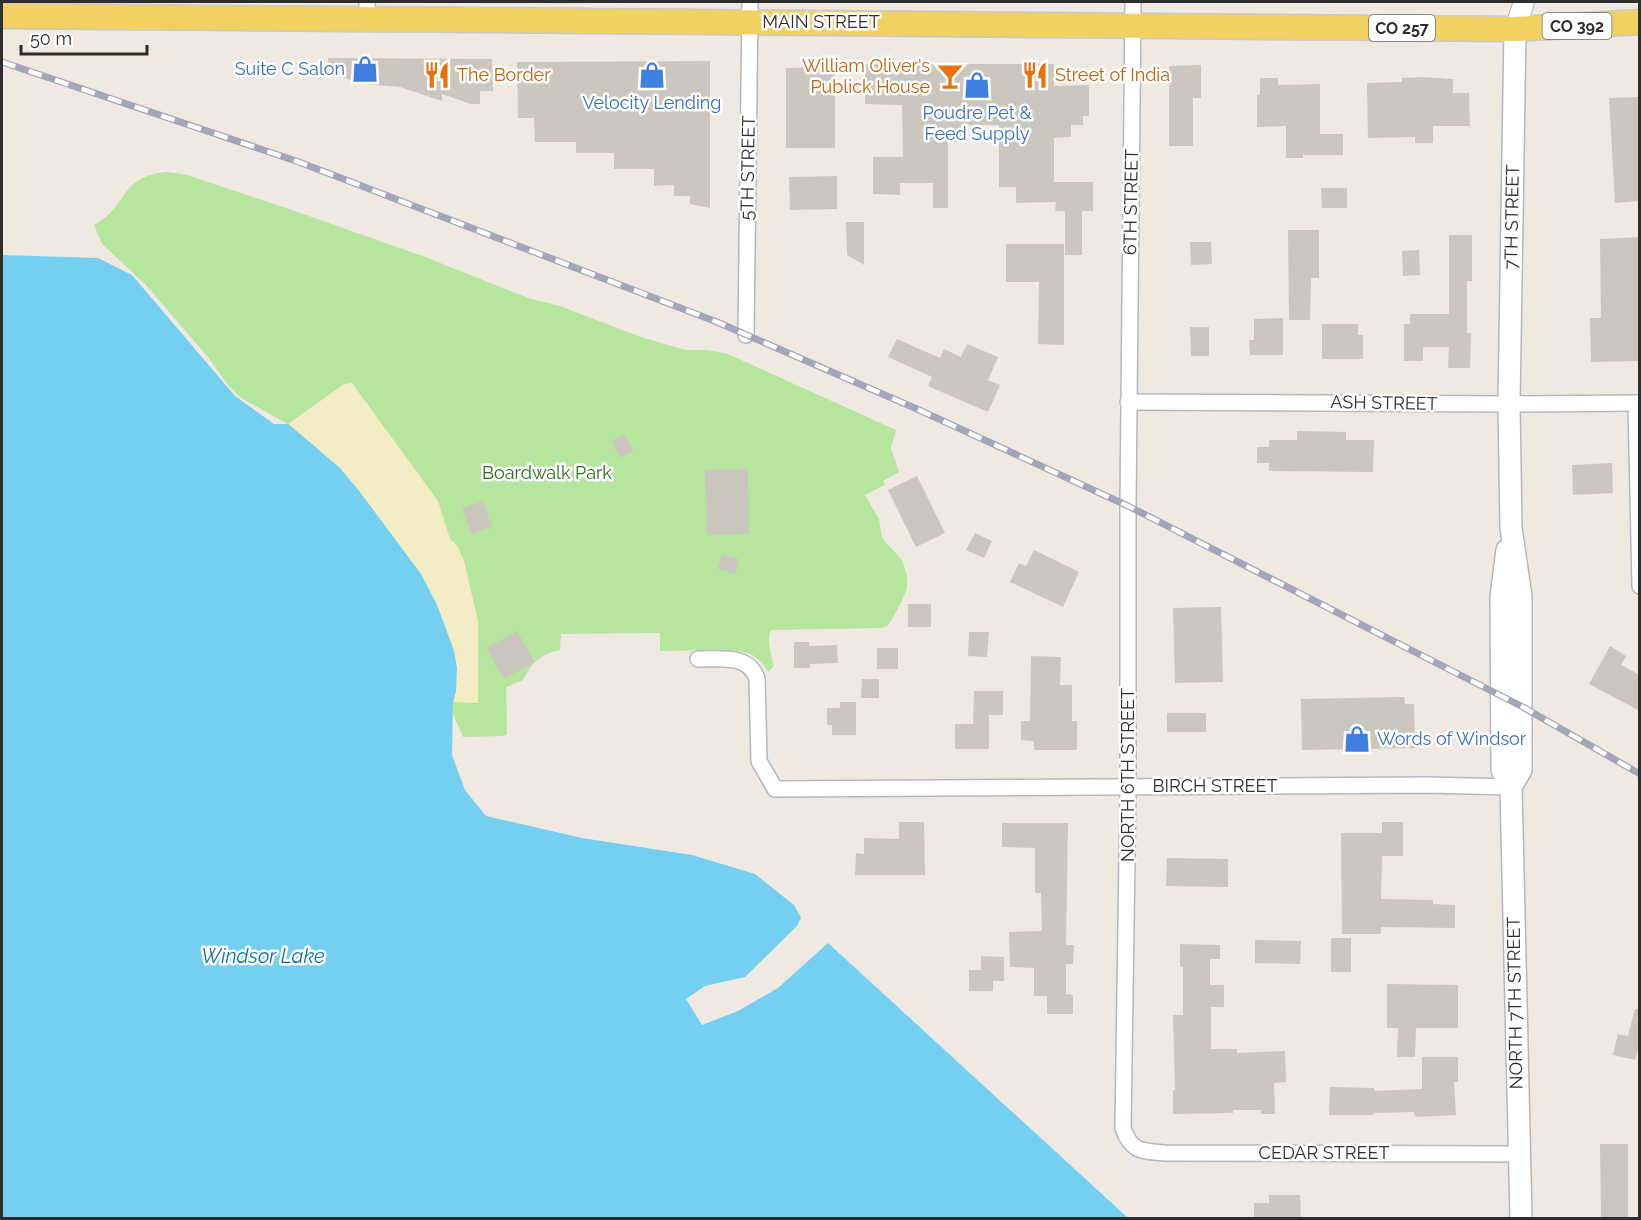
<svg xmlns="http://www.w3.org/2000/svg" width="1641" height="1220" font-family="Raleway,sans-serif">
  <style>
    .green { fill: #b6e59e }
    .sand { fill: #f3ecc5 }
    .water { fill: #75cff0 }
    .building { fill: #cbc7bf }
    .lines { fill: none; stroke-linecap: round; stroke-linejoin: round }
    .minor-casing { stroke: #b4b7c1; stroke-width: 18 }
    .tertiary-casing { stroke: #b4b7c1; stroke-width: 22 }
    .secondary-casing { stroke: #b4b7c1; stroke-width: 24 }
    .primary-casing { stroke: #c9c9c9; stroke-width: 27 }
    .minor { stroke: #fff; stroke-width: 15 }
    .tertiary { stroke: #fff; stroke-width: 20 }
    .secondary { stroke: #fff; stroke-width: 21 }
    .primary { stroke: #f2d163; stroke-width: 24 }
    .rail-casing { stroke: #a3a6b8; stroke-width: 7 }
    .rail { stroke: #fff; stroke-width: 4.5; stroke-dasharray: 14; stroke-linecap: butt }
    .labels { text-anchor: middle; stroke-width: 5; stroke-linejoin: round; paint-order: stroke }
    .shield { fill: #fff; stroke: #6d6d6d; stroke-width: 1.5 }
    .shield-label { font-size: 16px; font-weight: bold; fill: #2e2e2e }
    .street-label { font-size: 18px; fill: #2e2e2e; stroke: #fff }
    .food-label { font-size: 18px; fill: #c56008; stroke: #fff; text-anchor: start }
    .shop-label { font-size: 18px; fill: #366cbe; stroke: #fff }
    .park-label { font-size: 18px; fill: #2c6e1b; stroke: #fff }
    .water-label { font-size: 20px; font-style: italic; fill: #0d6fa3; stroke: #fff }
  </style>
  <rect width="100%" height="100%" fill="#efe9e1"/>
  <path class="green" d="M 168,172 L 187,175 L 289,209 L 425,257 L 531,299 L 560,306 L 638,336 L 685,350 L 708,350 L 728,354 L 896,430 L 891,448 L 899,472 L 883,481 L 885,485 L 865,495 L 879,519 L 882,538 L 902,560 L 907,576 L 907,588 L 901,603 L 891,621 L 887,626 L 881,628 L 771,630 C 766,641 771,654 774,666 L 768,672 C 763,663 757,656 747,653 C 729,647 681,651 660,651 L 660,633 L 561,634 L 560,650 C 542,653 531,663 523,680 L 506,687 L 507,734 L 504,736 L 463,737 L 453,714 L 453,702 L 288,424 L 241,398 L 228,385 L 208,357 L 146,285 L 102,244 L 94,225 C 128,208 119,175 168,172 Z"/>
  <path class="sand" d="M 352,383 L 438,501 L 450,539 L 457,545 L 464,561 L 478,621 L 478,703 L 453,702 L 456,691 L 454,651 L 437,605 L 421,574 L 316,447 L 288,424 L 344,384 Z"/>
  <path class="water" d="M 2,255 L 98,258 L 132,275 L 235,396 L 274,424 L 288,424 L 340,468 L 360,492 L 421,574 L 437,605 L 454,651 L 457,668 L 456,691 L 453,702 L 452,755 L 465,790 L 486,816 L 582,838 L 692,855 L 755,874 L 794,905 L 801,918 L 797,926 L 745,977 L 705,986 L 686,999 L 702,1025 L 738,1011 L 778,988 L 828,943 L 1128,1218 L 2,1218 Z"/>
  <g class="building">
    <path d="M 328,58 L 492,59 L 493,91 L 480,91 L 480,104 L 471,104 L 442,94 L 442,101 L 400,87 L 364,84 L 329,73 Z"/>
    <path d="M 710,61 L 710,208 L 690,204 L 690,196 L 674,196 L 674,185 L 654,186 L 654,169 L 614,169 L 614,153 L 576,153 L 576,142 L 535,142 L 534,118 L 518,118 L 517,62 Z"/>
    <path d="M 865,64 L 1054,64 L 1054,86 L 1089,85 L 1089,116 L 1083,116 L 1083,125 L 1071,125 L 1071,137 L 1054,138 L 1054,182 L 1093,182 L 1093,211 L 1082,211 L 1082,255 L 1065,255 L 1065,211 L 1055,211 L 1056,202 L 1016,203 L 1016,187 L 999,187 L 999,125 L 961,125 L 961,142 L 948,142 L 948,208 L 933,208 L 933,183 L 900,183 L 900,195 L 873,194 L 873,157 L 903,157 L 902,105 L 865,104 Z"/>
    <path d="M 1201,65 L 1201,98 L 1193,98 L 1193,146 L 1169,146 L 1169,66 Z"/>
    <path d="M 835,67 L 835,148 L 786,148 L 786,68 Z"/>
    <path d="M 1423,77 L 1453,79 L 1453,93 L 1469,93 L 1470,126 L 1433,126 L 1433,143 L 1415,143 L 1415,137 L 1368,138 L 1367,83 L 1402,82 L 1402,78 Z"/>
    <path d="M 1260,78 L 1278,78 L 1278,85 L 1320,84 L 1320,134 L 1343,134 L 1343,155 L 1303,155 L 1303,158 L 1286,158 L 1286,126 L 1257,127 L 1257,95 L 1260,95 Z"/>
    <path d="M 1640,97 L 1640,201 L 1615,203 L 1609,98 Z"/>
    <path d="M 837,176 L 837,209 L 790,210 L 789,177 Z"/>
    <path d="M 1321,188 L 1347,188 L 1347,208 L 1322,208 Z"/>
    <path d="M 846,222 L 864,222 L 864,265 L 847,255 Z"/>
    <path d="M 1288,230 L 1319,230 L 1319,278 L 1311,278 L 1310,320 L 1289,320 Z"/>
    <path d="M 1449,235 L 1472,235 L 1472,281 L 1467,281 L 1467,333 L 1471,333 L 1470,368 L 1448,368 L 1449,347 L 1423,347 L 1423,361 L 1404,361 L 1404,324 L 1410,324 L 1410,314 L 1449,314 Z"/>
    <path d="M 1640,237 L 1640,361 L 1591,362 L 1590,318 L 1601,318 L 1600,239 Z"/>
    <path d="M 1190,242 L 1211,242 L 1212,264 L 1191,265 Z"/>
    <path d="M 1006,244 L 1064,244 L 1064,345 L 1038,344 L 1039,282 L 1006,282 Z"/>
    <path d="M 1419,250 L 1420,275 L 1403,276 L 1402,251 Z"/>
    <path d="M 1283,318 L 1283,355 L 1250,355 L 1249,340 L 1254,340 L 1254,319 Z"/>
    <path d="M 1322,324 L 1358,324 L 1358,335 L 1363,335 L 1363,359 L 1322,359 Z"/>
    <path d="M 1190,327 L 1209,327 L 1209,356 L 1191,356 Z"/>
    <path d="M 897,339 L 940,358 L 944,349 L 961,357 L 967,344 L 998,357 L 988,380 L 1000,385 L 988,412 L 928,386 L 932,377 L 888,357 Z"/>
    <path d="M 1297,431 L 1346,432 L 1346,440 L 1374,440 L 1373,472 L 1269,471 L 1269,463 L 1257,463 L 1257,447 L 1269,447 L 1269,440 L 1297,440 Z"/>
    <path d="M 625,434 L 633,451 L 620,458 L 612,441 Z"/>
    <path d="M 1612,463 L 1613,493 L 1573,495 L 1572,465 Z"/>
    <path d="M 748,469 L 749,534 L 707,535 L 705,470 Z"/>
    <path d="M 917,476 L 945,533 L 916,547 L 888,490 Z"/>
    <path d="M 483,501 L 492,527 L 471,534 L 462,508 Z"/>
    <path d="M 975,533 L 992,541 L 984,558 L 966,550 Z"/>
    <path d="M 1034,550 L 1079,572 L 1063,607 L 1010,582 L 1019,563 L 1026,566 Z"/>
    <path d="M 722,554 L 739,559 L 735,574 L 718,569 Z"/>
    <rect x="908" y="604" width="23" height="23"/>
    <path d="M 1221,607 L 1223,682 L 1175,683 L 1173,608 Z"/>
    <path d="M 517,631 L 535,662 L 504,679 L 486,648 Z"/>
    <path d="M 969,632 L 989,632 L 987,657 L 968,656 Z"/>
    <path d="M 794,642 L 809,642 L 809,646 L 837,645 L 838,663 L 810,664 L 810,668 L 794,668 Z"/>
    <path d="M 1610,646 L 1626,656 L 1621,665 L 1640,675 L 1640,711 L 1589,684 Z"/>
    <rect x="877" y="648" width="21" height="21"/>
    <path d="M 1031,656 L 1061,657 L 1060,685 L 1072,685 L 1072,721 L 1077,721 L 1077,750 L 1034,750 L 1034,741 L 1021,740 L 1021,721 L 1030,721 Z"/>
    <path d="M 862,679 L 879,679 L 879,698 L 861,698 Z"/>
    <path d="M 974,691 L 1003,691 L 1003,715 L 989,715 L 989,749 L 955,749 L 955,724 L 973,724 Z"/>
    <path d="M 1404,697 L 1405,704 L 1414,704 L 1415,748 L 1302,750 L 1301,699 Z"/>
    <path d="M 840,702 L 856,702 L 856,735 L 832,735 L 832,725 L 827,725 L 827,708 L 840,708 Z"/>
    <rect x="1167" y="713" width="39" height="19"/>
    <path d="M 899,822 L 924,822 L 925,875 L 855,875 L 856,853 L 864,854 L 864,838 L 899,839 Z"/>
    <path d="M 1382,822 L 1403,822 L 1403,856 L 1382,856 L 1381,899 L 1433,900 L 1433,904 L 1455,905 L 1455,928 L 1381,927 L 1381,934 L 1342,934 L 1341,833 L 1382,833 Z"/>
    <path d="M 1002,823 L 1068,823 L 1066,945 L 1074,945 L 1073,964 L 1066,964 L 1066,994 L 1073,995 L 1073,1014 L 1047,1014 L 1047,996 L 1034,996 L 1034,968 L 1010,967 L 1009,932 L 1042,931 L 1041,893 L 1035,893 L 1035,848 L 1002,847 Z"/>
    <path d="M 1167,858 L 1228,859 L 1228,887 L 1166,886 Z"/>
    <rect x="1331" y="938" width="20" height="34"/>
    <path d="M 1255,940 L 1301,941 L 1300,964 L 1255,963 Z"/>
    <path d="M 1180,944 L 1220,945 L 1220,959 L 1210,959 L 1210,985 L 1224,985 L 1224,1007 L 1211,1007 L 1211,1049 L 1237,1049 L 1237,1053 L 1285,1051 L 1286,1082 L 1274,1083 L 1275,1114 L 1261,1114 L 1261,1110 L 1233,1110 L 1233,1113 L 1173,1114 L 1173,1090 L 1175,1090 L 1173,1015 L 1183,1015 L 1183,967 L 1180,967 Z"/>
    <path d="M 981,956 L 1004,957 L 1004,981 L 993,981 L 993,991 L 969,991 L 969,970 L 981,970 Z"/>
    <path d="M 1387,984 L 1458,985 L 1458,1028 L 1416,1028 L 1415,1057 L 1397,1057 L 1398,1028 L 1387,1028 Z"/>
    <path d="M 1635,1009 L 1640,1009 L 1640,1042 L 1635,1060 L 1613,1055 L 1618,1034 L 1628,1036 Z"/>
    <path d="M 1422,1057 L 1458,1057 L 1458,1082 L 1454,1082 L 1456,1115 L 1415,1117 L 1414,1112 L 1373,1113 L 1373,1115 L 1329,1115 L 1330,1087 L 1374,1088 L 1374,1091 L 1422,1089 Z"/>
    <path d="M 1600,1144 L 1628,1144 L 1628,1218 L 1601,1218 Z"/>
    <path d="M 1269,1195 L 1300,1195 L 1301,1218 L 1254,1218 L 1254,1203 L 1269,1203 Z"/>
  </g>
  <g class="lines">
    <defs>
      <g id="minor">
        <path d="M 367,2 L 367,18"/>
        <path d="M 1133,2 L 1128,506 L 1128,787 L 1123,1128 C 1131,1152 1142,1151 1164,1153 L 1518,1154"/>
        <path d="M 746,335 L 750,2"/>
        <path d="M 1128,402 L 1509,404 L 1640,403"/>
        <path d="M 1636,403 L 1640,586"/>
        <path d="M 698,659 C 720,659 749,654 757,679 L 759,761 L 775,789 L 1427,785 L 1511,787"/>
      </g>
      <path id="tertiary" d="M 1515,29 L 1524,2"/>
      <g id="secondary">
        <path d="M 1507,550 L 1501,597 L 1502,770 L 1511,787 L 1521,1218"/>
        <path d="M 1511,787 L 1521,770 L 1521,596 L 1511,528 L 1509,404 L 1515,29"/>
      </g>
      <path id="primary" d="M 2,16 L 1515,29 L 1640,22"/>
    </defs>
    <use href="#minor" class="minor-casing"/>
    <use href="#tertiary" class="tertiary-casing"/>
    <use href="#secondary" class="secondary-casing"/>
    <use href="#primary" class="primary-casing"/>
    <use href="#minor" class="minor"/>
    <use href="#tertiary" class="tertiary"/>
    <use href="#secondary" class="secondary"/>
    <use href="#primary" class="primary"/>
    <defs>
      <path id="rail" d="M 2,62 L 299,162 L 717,322 L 917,409 L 1128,506 L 1521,706 L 1640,774"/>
    </defs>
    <use href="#rail" class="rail-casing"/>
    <use href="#rail" class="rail"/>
  </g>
  <defs>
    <symbol id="shop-bare" viewBox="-9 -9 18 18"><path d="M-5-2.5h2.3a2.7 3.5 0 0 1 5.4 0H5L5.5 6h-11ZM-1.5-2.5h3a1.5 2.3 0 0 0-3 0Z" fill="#3f7fe0" stroke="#fff" stroke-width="2.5" paint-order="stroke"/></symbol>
    <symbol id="restaurant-bare" viewBox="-9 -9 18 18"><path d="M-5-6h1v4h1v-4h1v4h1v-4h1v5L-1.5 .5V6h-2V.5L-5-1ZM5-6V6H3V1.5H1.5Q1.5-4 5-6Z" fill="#e8710a" stroke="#fff" stroke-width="2.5" paint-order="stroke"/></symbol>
    <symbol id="bar-bare" viewBox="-9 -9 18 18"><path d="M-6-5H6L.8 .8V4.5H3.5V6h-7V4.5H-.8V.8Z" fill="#e8710a" stroke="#fff" stroke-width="2.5" paint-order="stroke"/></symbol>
  </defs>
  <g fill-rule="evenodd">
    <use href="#shop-bare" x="346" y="50" width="38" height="38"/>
    <use href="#restaurant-bare" x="418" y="56" width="38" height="38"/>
    <use href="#shop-bare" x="633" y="56" width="38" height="38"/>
    <use href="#restaurant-bare" x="1016" y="56" width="38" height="38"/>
    <use href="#bar-bare" x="931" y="57" width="38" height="38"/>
    <use href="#shop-bare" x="958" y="66" width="38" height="38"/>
    <use href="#shop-bare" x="1338" y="720" width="38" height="38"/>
  </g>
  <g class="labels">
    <g class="shield">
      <rect x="1542.5" y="13" width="69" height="26" rx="4.5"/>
      <rect x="1369" y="15" width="66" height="26" rx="4.5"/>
    </g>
    <g class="shield-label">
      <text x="1577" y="32">CO 392</text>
      <text x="1402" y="34">CO 257</text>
    </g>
    <g class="street-label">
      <text x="821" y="28">MAIN STREET</text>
      <text transform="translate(748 168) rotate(-89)" y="6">5TH STREET</text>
      <text transform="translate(1131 202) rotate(-89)" y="6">6TH STREET</text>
      <text transform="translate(1512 217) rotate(-89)" y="6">7TH STREET</text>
      <text transform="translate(1384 403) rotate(1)" y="6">ASH STREET</text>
      <text transform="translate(1128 775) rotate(-90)" y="6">NORTH 6TH STREET</text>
      <text x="1215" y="792">BIRCH STREET</text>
      <text transform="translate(1515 1003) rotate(-91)" y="6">NORTH 7TH STREET</text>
      <text x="1324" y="1159">CEDAR STREET</text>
    </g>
    <g class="food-label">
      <text x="930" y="72" text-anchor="end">William Oliver's<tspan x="930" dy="21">Publick House</tspan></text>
      <text x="457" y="81">The Border</text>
      <text x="1055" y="81">Street of India</text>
    </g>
    <g class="shop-label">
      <text x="345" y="75" text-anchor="end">Suite C Salon</text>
      <text x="652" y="109">Velocity Lending</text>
      <text x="977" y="119">Poudre Pet &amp;<tspan x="977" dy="21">Feed Supply</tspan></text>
      <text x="1377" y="745" text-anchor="start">Words of Windsor</text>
    </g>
    <g class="park-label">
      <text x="547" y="479">Boardwalk Park</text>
    </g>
    <g class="water-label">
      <text x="263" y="963">Windsor Lake</text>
    </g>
  </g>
  <rect width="1641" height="1220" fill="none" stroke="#2e2e2e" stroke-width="6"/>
  <path d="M21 45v9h126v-9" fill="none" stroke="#2e2e2e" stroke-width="3"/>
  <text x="30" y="45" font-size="18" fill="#2e2e2e" stroke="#ffffff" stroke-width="4.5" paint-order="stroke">50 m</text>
</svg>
